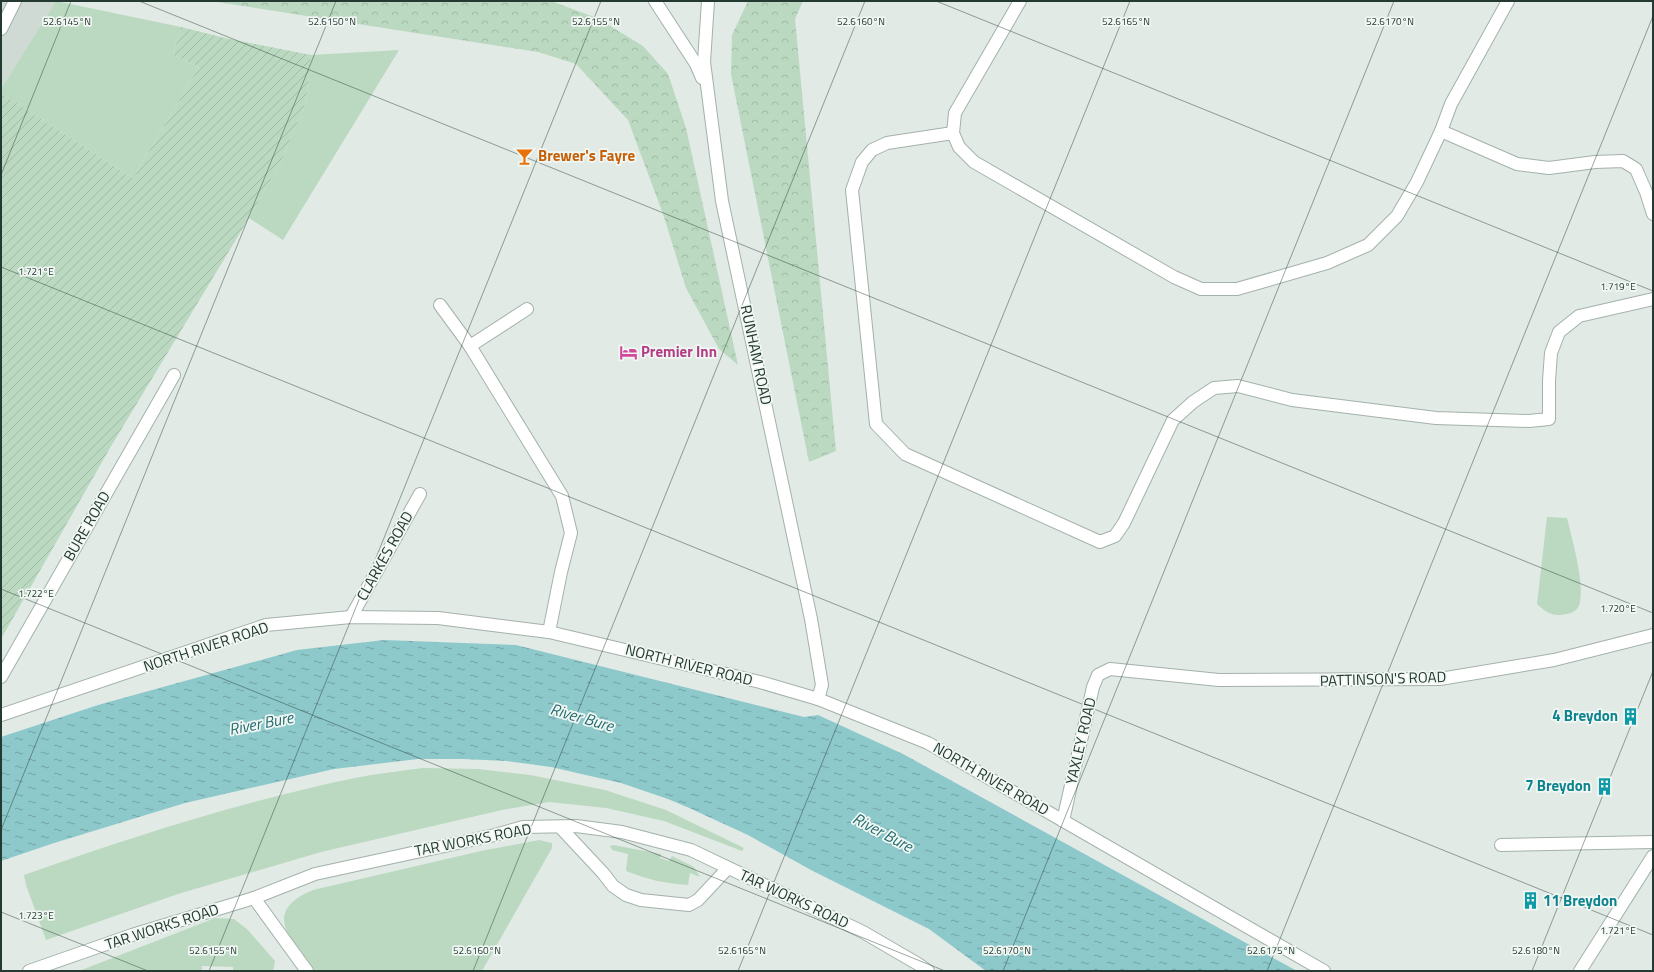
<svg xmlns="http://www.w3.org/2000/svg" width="1654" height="972" font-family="'Titillium Web',sans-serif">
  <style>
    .built { fill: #cfdad4 }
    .green { fill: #bbd9c0 }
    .forest { fill: url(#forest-crowns) }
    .garden { fill: url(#garden-furrows) }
    .water { fill: url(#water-ripples) }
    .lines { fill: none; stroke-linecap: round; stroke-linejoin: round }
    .lane-casing { stroke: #a4b1ab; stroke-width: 14 }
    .street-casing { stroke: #a4b1ab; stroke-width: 14 }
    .lane { stroke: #fff; stroke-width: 12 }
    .street { stroke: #fff; stroke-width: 12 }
    .ticks { fill: none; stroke: #233931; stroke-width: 1; stroke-opacity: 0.45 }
    .labels { text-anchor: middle; stroke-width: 3.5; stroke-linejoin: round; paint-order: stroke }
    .food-label { font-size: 15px; font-weight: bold; fill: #c56008; stroke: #f1f7f3; text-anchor: start }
    .hotel-label { font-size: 15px; font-weight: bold; fill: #b23c85; stroke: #f1f7f3; text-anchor: start }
    .street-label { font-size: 15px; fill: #233931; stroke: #f1f7f3 }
    .culture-label { font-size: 15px; font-weight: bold; fill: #0d838f; stroke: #f1f7f3; text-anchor: end }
    .water-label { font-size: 16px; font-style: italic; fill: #226b6f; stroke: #f1f7f3 }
    .ticks-label { font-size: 10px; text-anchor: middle; fill: #233931; stroke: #f1f7f3; stroke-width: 3.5; stroke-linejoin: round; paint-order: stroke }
  </style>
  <defs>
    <pattern id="forest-crowns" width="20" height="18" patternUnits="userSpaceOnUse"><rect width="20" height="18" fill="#bbd9c0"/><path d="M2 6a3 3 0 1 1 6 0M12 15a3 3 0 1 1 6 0" fill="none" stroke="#a0bba5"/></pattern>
    <pattern id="garden-furrows" width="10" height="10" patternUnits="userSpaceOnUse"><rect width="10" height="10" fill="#bbd9c0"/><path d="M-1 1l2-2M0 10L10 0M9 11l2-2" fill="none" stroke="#a0bba5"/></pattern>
    <pattern id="water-ripples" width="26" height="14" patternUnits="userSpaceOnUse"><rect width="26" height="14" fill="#8dc8cb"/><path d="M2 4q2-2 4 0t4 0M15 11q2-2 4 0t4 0" fill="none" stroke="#73a3a5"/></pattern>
  </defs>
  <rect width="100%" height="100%" fill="#e1eae5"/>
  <path class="built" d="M 1,1 L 56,1 L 1,89 Z"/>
  <g class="green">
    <path d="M 56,1 L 181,27 L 173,55 L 199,67 L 133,178 L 1,93 L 1,89 Z"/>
    <path d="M 399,50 L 283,240 L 249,218 L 282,160 L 306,102 L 311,55 Z"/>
    <path d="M 1547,517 L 1567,518 C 1572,539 1586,587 1579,606 C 1576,611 1572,613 1567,614 C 1552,617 1547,613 1537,604 Z"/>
    <path d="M 423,768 L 478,769 L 530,775 L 605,790 L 666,810 L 744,848 L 742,851 L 664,821 L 606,808 L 549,802 L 502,810 L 321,852 L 178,894 L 46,940 L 26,885 L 24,875 C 134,836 246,800 360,777 C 381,773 402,771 423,768 Z"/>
    <path d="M 539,840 L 552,843 L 552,848 L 482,971 L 314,971 C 292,941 260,912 313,890 L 481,851 Z"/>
    <path d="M 613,845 L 661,854 L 660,858 L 669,861 L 672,856 L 694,867 L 700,877 L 690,873 L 688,885 C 663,883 649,880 626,871 L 628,854 L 612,850 L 610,846 Z"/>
    <path d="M 215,918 L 234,919 L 248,930 L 275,961 L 273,971 L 233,971 L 233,967 L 202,966 L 202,971 L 79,971 Z"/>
  </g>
  <g class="forest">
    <path d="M 211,1 L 551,1 L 597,18 L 643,46 L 668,74 L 686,128 L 738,365 L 719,349 L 686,288 L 663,214 L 628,120 L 576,64 L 538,52 Z"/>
    <path d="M 748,1 L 803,1 L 795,19 L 836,451 L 809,462 L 731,74 L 732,35 Z"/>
  </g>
  <path class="garden" d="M 181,27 L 225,38 L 311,55 L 306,102 L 282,160 L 249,218 L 110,448 L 1,639 L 1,93 L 133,178 L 199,67 L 173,55 Z"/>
  <path class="water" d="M 384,640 L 516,645 L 804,717 L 818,715 L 903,754 L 1297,971 L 986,971 L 929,929 L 811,870 L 748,835 L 687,807 L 668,799 L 621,783 L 551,767 L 507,761 L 463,759 L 418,759 L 334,769 L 185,803 L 54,843 L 1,861 L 1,737 L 98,705 L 297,650 Z"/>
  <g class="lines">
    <defs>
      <g id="lane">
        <path d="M 1020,1 L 955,113 L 953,133 L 959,147 L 974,162 L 1174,277 L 1201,289 L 1237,289 L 1327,263 L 1368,245 L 1397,216 L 1417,182 L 1441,131"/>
        <path d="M 1508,1 L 1451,104 L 1441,131 L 1517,164 L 1549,168 L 1595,162 L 1623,161 L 1636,169 L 1646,192 L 1653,214"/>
        <path d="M 1,29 L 15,1"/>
        <path d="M 953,133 L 887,143 L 872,150 L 862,162 L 852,190 L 876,424 L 905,454 L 1100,542 L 1115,536 L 1124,523 L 1173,420 L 1193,402 L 1214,388 L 1238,386 L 1292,400 L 1436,418 L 1529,421 L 1549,419 L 1549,381 L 1551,353 L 1559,332 L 1579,316 L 1653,299"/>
        <path d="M 440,305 L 470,346"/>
        <path d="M 527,309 L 470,346 L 562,496 L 571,533 L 561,572 L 549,632"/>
        <path d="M 1063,821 L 1093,687 L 1098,675 L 1110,669 L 1219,680 L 1440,679 L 1554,660 L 1653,635"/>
        <path d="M 560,827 L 603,873 L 613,886 L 626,895 L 641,900 L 689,905 L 698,900 L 728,868"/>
        <path d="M 1501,845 L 1653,842"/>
        <path d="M 254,898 L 307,971"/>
        <path d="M 1580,971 L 1653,856"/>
      </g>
      <g id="street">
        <path d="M 655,1 L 696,64 L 702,78"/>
        <path d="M 708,1 L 704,62 L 722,201 L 811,619 L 822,685 L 818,699"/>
        <path d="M 351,617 L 420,494"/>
        <path d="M 1,677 L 174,375"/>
        <path d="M 1,715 L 266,625 L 351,617 L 438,618 L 549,632 L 760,682 L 818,699 L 928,743 L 1324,971"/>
        <path d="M 29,971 L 132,935 L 254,898 L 315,874 L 495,835 L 523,827 L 576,826 L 622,832 L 691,850 L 863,932 L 918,964 L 928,971"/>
      </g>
    </defs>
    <use href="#lane" class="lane-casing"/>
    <use href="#street" class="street-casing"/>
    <use href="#lane" class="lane"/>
    <use href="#street" class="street"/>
  </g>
  <path class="ticks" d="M 139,1 L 1653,613M 936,1 L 1653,291M 1,175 L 71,1M 1,267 L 1653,935M 1,589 L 945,971M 1,830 L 336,1M 1,912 L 148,971M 209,971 L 601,1M 473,971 L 865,1M 738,971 L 1130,1M 1003,971 L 1394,1M 1267,971 L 1653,16M 1532,971 L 1653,671"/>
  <defs>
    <symbol id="bar-bare" viewBox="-9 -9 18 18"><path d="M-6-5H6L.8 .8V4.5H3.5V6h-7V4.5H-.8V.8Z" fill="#e8710a" stroke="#f1f7f3" stroke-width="2.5" paint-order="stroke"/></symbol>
    <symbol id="hotel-bare" viewBox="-9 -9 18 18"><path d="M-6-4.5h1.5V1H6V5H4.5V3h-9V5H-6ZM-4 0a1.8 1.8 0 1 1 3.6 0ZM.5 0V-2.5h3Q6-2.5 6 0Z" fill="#d1479c" stroke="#f1f7f3" stroke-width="2.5" paint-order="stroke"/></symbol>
    <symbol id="building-bare" viewBox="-9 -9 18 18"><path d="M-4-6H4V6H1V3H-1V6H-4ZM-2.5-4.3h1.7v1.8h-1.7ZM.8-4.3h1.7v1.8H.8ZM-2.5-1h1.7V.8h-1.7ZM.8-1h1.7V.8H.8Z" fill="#0f9aa8" stroke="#f1f7f3" stroke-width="2.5" paint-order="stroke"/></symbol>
  </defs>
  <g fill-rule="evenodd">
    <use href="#bar-bare" x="512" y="144" width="25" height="25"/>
    <use href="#hotel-bare" x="616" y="340" width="25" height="25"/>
    <use href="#building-bare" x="1618" y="704" width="25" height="25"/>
    <use href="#building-bare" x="1592" y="774" width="25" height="25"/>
    <use href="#building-bare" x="1518" y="888" width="25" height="25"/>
  </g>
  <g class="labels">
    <g class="food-label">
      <text x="538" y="161">Brewer's Fayre</text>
    </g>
    <g class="hotel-label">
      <text x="641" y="357">Premier Inn</text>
    </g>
    <g class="street-label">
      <text transform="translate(756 355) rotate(78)" y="5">RUNHAM ROAD</text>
      <text transform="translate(87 526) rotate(-60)" y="5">BURE ROAD</text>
      <text transform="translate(385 556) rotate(-61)" y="5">CLARKES ROAD</text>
      <text transform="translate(206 647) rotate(-18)" y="5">NORTH RIVER ROAD</text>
      <text transform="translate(689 665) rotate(14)" y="5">NORTH RIVER ROAD</text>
      <text transform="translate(1383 679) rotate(-2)" y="5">PATTINSON'S ROAD</text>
      <text transform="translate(1081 741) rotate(-77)" y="5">YAXLEY ROAD</text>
      <text transform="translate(991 779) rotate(30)" y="5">NORTH RIVER ROAD</text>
      <text transform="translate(473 840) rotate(-11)" y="5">TAR WORKS ROAD</text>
      <text transform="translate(794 899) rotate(25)" y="5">TAR WORKS ROAD</text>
      <text transform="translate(162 927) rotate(-18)" y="5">TAR WORKS ROAD</text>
    </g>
    <g class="culture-label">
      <text x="1618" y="721">4 Breydon</text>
      <text x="1591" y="791">7 Breydon</text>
      <text x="1543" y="906" text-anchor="start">11 Breydon</text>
    </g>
    <g class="water-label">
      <text transform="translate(582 717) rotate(16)" y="6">River Bure</text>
      <text transform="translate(261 723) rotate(-11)" y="6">River Bure</text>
      <text transform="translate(883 832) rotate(28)" y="6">River Bure</text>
    </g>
  </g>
  <g class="ticks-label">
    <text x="332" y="25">52.6150°N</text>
    <text x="67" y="25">52.6145°N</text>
    <text x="596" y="25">52.6155°N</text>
    <text x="861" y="25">52.6160°N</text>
    <text x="1126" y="25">52.6165°N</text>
    <text x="1390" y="25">52.6170°N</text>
    <text x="36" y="275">1.721°E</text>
    <text x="1618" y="290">1.719°E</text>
    <text x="36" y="597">1.722°E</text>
    <text x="1618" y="612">1.720°E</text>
    <text x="36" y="919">1.723°E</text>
    <text x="1618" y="934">1.721°E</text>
    <text x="213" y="954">52.6155°N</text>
    <text x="477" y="954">52.6160°N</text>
    <text x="742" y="954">52.6165°N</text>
    <text x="1007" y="954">52.6170°N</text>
    <text x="1271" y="954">52.6175°N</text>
    <text x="1536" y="954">52.6180°N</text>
  </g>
  <rect width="1654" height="972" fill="none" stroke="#233931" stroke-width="4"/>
</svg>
